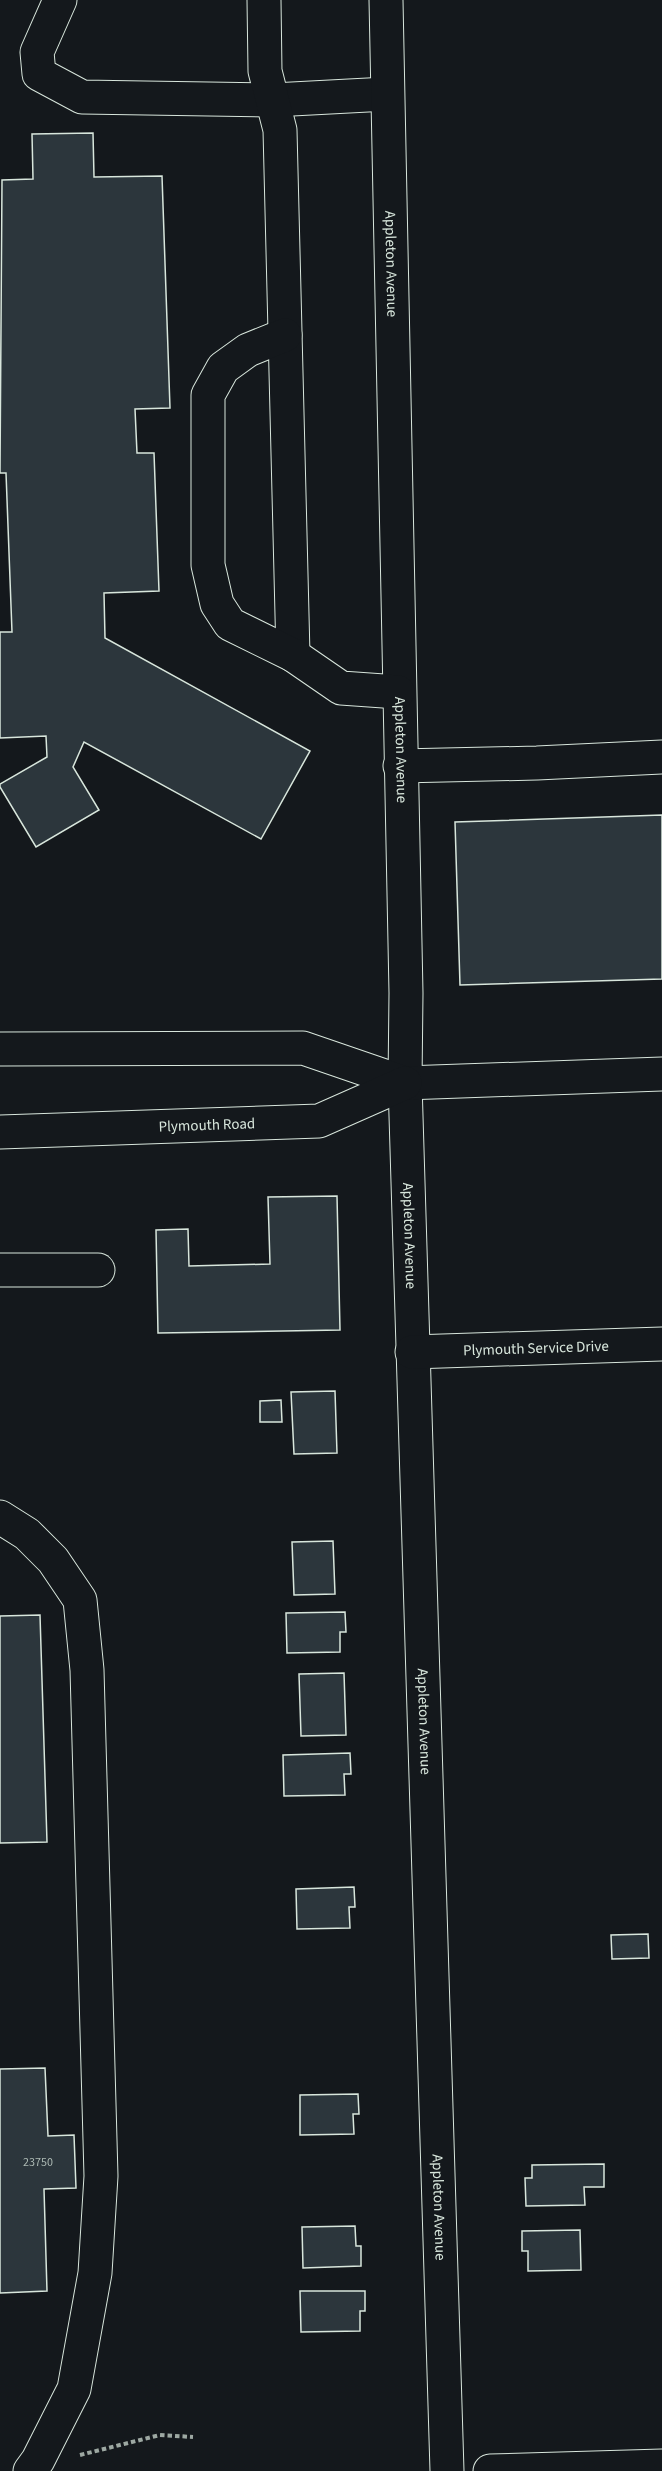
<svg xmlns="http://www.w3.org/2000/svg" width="662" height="2471" font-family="'Source Sans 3',sans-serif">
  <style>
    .building { fill: #2c363c; stroke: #d8e6dc; stroke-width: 1.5 }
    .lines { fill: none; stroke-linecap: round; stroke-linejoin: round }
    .minor-casing { stroke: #d8e6dc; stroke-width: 35 }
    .major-casing { stroke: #d8e6dc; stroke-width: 35 }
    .path { stroke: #9da8a2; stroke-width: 4; stroke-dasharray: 4.5 3; stroke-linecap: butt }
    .minor { stroke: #14181c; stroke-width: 33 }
    .major { stroke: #14181c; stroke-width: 33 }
    .labels { text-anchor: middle; stroke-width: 4.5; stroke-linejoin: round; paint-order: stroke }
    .number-label { font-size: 12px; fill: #adbab4 }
    .street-label { font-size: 15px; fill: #d8e6dc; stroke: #14181c }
  </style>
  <rect width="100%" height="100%" fill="#14181c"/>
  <g class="building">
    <path d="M 93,133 L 94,177 L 162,176 L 170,408 L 135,409 L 137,453 L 154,453 L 159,591 L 104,593 L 105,638 L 310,751 L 261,839 L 84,742 L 73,767 L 99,810 L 36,847 L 0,787 L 0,784 L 47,757 L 46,736 L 0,738 L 0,632 L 12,632 L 6,473 L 0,473 L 2,180 L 33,179 L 32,134 Z"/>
    <path d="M 662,815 L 662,979 L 460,985 L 455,822 Z"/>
    <path d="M 337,1196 L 340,1330 L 158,1333 L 156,1230 L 188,1229 L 189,1266 L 270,1264 L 268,1197 Z"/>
    <path d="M 335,1391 L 337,1453 L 294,1454 L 291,1392 Z"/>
    <path d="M 281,1400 L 282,1422 L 260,1422 L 260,1401 Z"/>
    <path d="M 333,1541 L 335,1594 L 294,1595 L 292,1542 Z"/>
    <path d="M 345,1612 L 346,1632 L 340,1632 L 340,1652 L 287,1653 L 286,1613 Z"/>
    <path d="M 40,1615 L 47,1842 L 0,1843 L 0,1616 Z"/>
    <path d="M 344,1673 L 346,1735 L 301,1736 L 299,1674 Z"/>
    <path d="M 350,1753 L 351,1774 L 344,1774 L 345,1795 L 284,1796 L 283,1755 Z"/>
    <path d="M 354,1887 L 355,1907 L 349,1907 L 350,1928 L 297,1929 L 296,1889 Z"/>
    <path d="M 648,1934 L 649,1958 L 612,1959 L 611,1935 Z"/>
    <path d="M 45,2068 L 48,2136 L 74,2135 L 76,2188 L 44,2189 L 47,2291 L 0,2293 L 0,2069 Z"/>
    <path d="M 358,2094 L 359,2114 L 353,2114 L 354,2134 L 300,2135 L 300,2095 Z"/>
    <path d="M 604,2164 L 604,2187 L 584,2187 L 585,2205 L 526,2206 L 525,2178 L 532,2178 L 532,2165 Z"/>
    <path d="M 355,2226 L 356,2246 L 361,2246 L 361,2266 L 303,2268 L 302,2227 Z"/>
    <path d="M 580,2230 L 581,2270 L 528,2271 L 528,2251 L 522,2251 L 522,2231 Z"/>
    <path d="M 300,2291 L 365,2291 L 365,2311 L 360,2311 L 360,2331 L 301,2332 Z"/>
  </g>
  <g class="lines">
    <defs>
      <g id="minor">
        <path d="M 60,0 L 37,52 L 39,74 L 82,97 L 273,100 L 387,94"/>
        <path d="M 264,0 L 265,71 L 280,130 L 293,655"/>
        <path id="s1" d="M 386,0 L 406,993 L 405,1083 L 447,2471"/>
        <path d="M 285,335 L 248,350 L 223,368 L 208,395 L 208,565 L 217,604 L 230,624 L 293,655 L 341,688 L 398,692"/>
        <path d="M 400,766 L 537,763 L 662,757"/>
        <path d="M 0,1270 L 98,1270"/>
        <path id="s2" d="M 412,1352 L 662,1344"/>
        <path d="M 0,1517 L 27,1534 L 53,1560 L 80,1600 L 87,1670 L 101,2176 L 95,2273 L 74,2389 L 38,2460 L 30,2471"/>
        <path d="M 490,2471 L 662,2466"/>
      </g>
      <g id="major">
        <path d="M 0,1049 L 303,1048 L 405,1083 L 662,1074"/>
        <path id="s3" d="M 0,1132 L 319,1121 L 405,1083"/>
      </g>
    </defs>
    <use href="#minor" class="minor-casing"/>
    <use href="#major" class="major-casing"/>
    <path class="path" d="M 80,2455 L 160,2435 L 193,2437"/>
    <use href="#minor" class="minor"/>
    <use href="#major" class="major"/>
  </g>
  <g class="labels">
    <g class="number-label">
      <text x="38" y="2166">23750</text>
    </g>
    <g class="street-label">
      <text dy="5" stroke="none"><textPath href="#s1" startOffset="264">Appleton Avenue</textPath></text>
      <text dy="5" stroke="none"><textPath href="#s1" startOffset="750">Appleton Avenue</textPath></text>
      <text dy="5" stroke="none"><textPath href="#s3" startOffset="207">Plymouth Road</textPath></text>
      <text dy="5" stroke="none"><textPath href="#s1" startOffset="1236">Appleton Avenue</textPath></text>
      <text dy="5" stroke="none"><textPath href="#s2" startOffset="124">Plymouth Service Drive</textPath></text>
      <text dy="5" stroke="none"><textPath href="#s1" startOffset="1722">Appleton Avenue</textPath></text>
      <text dy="5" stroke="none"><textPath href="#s1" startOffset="2208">Appleton Avenue</textPath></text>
    </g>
  </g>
</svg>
